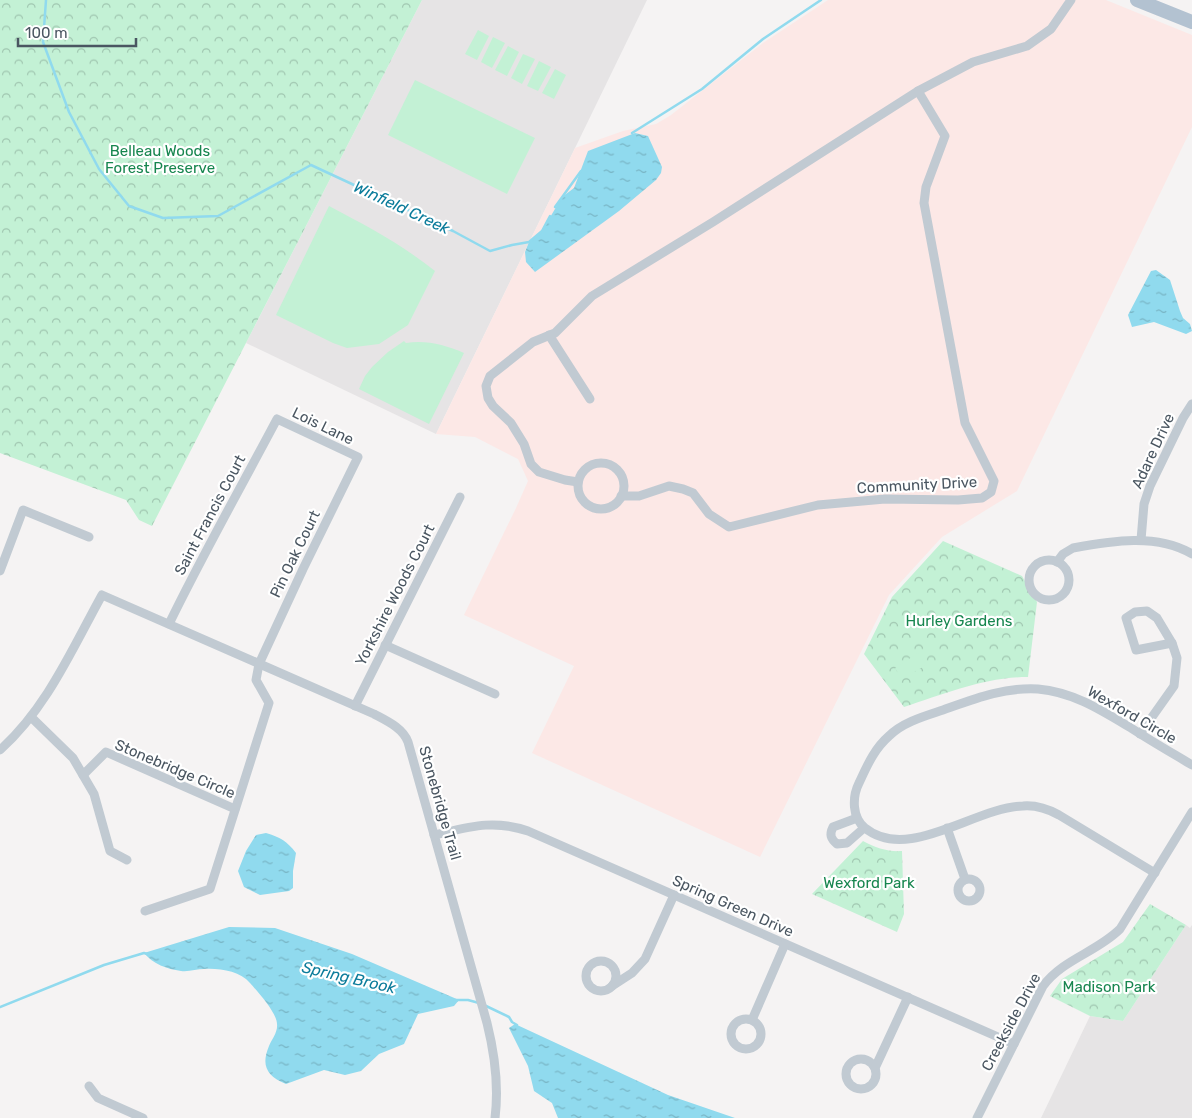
<svg xmlns="http://www.w3.org/2000/svg" width="1192" height="1118" font-family="Rubik,sans-serif">
  <style>
    .education { fill: #e6e4e5 }
    .medical { fill: #fce8e6 }
    .park { fill: url(#park-crowns) }
    .garden { fill: #c3f1d5 }
    .water { fill: url(#water-ripples) }
    .lines { fill: none; stroke-linecap: round; stroke-linejoin: round }
    .stream { stroke: #90daee; stroke-width: 2.5 }
    .minor { stroke: #c1cad2; stroke-width: 9 }
    .primary { stroke: #b3c2d1; stroke-width: 14 }
    .labels { text-anchor: middle; stroke-width: 4.5; stroke-linejoin: round; paint-order: stroke }
    .park-label { font-size: 15px; fill: #17864f; stroke: #fff }
    .street-label { font-size: 15px; fill: #4a5661; stroke: #fff }
    .water-label { font-size: 16px; font-style: italic; fill: #0c7c9b; stroke: #fff }
  </style>
  <defs>
    <pattern id="park-crowns" width="20" height="18" patternUnits="userSpaceOnUse" patternTransform="scale(1.25)"><rect width="20" height="18" fill="#c3f1d5"/><path d="M2 6a3 3 0 1 1 6 0M12 15a3 3 0 1 1 6 0" fill="none" stroke="#a0c6b0"/></pattern>
    <pattern id="water-ripples" width="26" height="14" patternUnits="userSpaceOnUse" patternTransform="scale(1.25)"><rect width="26" height="14" fill="#90daee"/><path d="M2 4q2-2 4 0t4 0M15 11q2-2 4 0t4 0" fill="none" stroke="#78b4c4"/></pattern>
  </defs>
  <rect width="100%" height="100%" fill="#f5f3f3"/>
  <g class="education">
    <path d="M 422,0 L 647,0 L 436,434 L 246,343 Z"/>
    <path d="M 1186,925 L 1190,928 L 1192,925 L 1192,1118 L 1041,1118 L 1090,1016 L 1123,1021 Z"/>
  </g>
  <path class="medical" d="M 828,0 L 1106,0 L 1192,35 L 1192,127 L 1017,491 L 942,537 L 889,595 L 760,857 L 532,753 L 574,666 L 464,615 L 516,508 L 528,481 L 518,459 L 475,437 L 436,434 L 575,148 L 623,131 L 656,124 L 671,115 L 763,43 Z"/>
  <g class="park">
    <path d="M 0,0 L 422,0 L 152,526 L 139,520 L 126,500 L 0,453 Z"/>
    <path d="M 943,541 L 1022,576 L 1037,602 L 1028,677 C 985,677 944,694 904,707 L 864,654 L 892,597 Z"/>
    <path d="M 863,841 C 876,848 888,852 902,851 L 904,914 L 897,932 L 812,894 Z"/>
    <path d="M 1150,904 L 1186,925 L 1123,1021 L 1090,1016 L 1050,996 L 1062,979 L 1123,942 Z"/>
  </g>
  <g class="garden">
    <path d="M 478,30 L 489,36 L 477,60 L 465,54 Z"/>
    <path d="M 493,37 L 505,43 L 492,68 L 481,62 Z"/>
    <path d="M 508,46 L 519,52 L 507,76 L 495,70 Z"/>
    <path d="M 523,54 L 535,59 L 522,84 L 511,78 Z"/>
    <path d="M 539,61 L 551,67 L 538,91 L 527,86 Z"/>
    <path d="M 555,69 L 566,75 L 554,99 L 542,93 Z"/>
    <path d="M 415,80 L 535,138 L 507,194 L 388,135 Z"/>
    <path d="M 329,206 C 367,226 401,244 435,271 L 408,325 L 379,344 L 347,348 L 333,343 L 276,315 Z"/>
    <path d="M 404,341 L 406,343 C 427,340 445,345 464,353 L 429,424 L 359,389 L 365,376 L 372,367 L 388,352 Z"/>
    <path d="M 918,653 L 926,665 L 902,679 L 895,668 Z"/>
  </g>
  <g class="water">
    <path d="M 635,133 L 648,136 L 662,167 L 661,173 L 656,180 L 619,211 L 535,272 L 526,262 L 525,252 L 529,242 L 542,231 L 562,197 L 574,188 L 588,151 Z"/>
    <path d="M 1156,270 L 1170,280 L 1180,311 L 1183,318 L 1190,324 L 1192,331 L 1186,334 L 1154,322 L 1132,327 L 1128,315 L 1151,271 Z"/>
    <path d="M 266,833 C 280,837 287,841 296,853 L 293,871 L 293,888 L 289,891 L 260,895 L 244,887 L 238,871 L 246,851 L 256,835 Z"/>
    <path d="M 229,927 L 275,928 L 352,954 L 459,1000 L 454,1006 L 418,1014 L 404,1044 L 379,1054 L 361,1071 L 345,1075 L 324,1070 L 286,1084 C 266,1076 261,1065 269,1046 C 272,1039 278,1032 277,1024 C 277,1013 258,992 250,983 C 240,971 219,968 204,969 C 197,969 189,972 181,971 C 167,969 153,964 144,953 Z"/>
    <path d="M 515,1024 L 668,1095 L 735,1118 L 558,1118 L 552,1103 L 534,1091 L 528,1066 L 509,1028 Z"/>
  </g>
  <g class="lines">
    <g class="stream">
      <path d="M 46,0 L 43,42 L 69,112 L 99,169 L 129,206 L 163,218 L 218,216 L 311,165 L 453,231 L 490,251 L 512,245 L 529,242 L 542,231 L 550,216"/>
      <path d="M 632,133 L 702,89 L 763,39 L 821,0"/>
      <path d="M 555,207 L 581,171"/>
      <path d="M 455,1000 L 468,1000 L 479,1003"/>
      <path d="M 484,1005 L 509,1017 L 512,1022 L 517,1025"/>
      <path d="M 0,1007 L 104,965 L 144,953 L 147,954"/>
    </g>
    <g class="minor">
      <path d="M 918,91 L 973,62 L 1027,46 L 1051,29 L 1071,0"/>
      <path d="M 549,335 L 590,399"/>
      <circle cx="601" cy="486" r="23"/>
      <path d="M 578,482 L 565,480 L 539,472 L 531,464 L 524,444 L 511,423 L 493,406 L 488,398 L 486,386 L 490,376 L 533,342 L 555,333 L 592,296 L 713,222 L 918,91 L 945,136 L 926,187 L 924,203 L 965,423 L 994,481 L 991,492 L 982,498 L 958,500 L 885,499 L 818,505 L 729,527 L 709,514 L 693,493 L 683,489 L 669,486 L 639,496 L 621,496"/>
      <path d="M 1141,540 L 1144,504 L 1150,486 L 1183,418 L 1192,404"/>
      <circle cx="1049" cy="580" r="20"/>
      <path d="M 1057,562 L 1063,554 L 1073,548 C 1111,541 1157,533 1192,554"/>
      <path d="M 0,571 L 23,510 L 89,537"/>
      <path d="M 1147,611 L 1157,618 L 1172,643 L 1136,650 L 1126,618 L 1135,612 Z"/>
      <path d="M 385,645 L 495,694"/>
      <path d="M 355,706 L 460,497"/>
      <path d="M 31,717 L 73,758 L 94,794 L 110,851 L 127,860"/>
      <path d="M 1140,734 L 1174,686 L 1177,658 L 1172,643"/>
      <path d="M 0,750 C 47,708 72,649 102,595 L 374,714 C 387,721 403,728 408,742 L 487,1023 C 495,1055 499,1086 495,1118"/>
      <path d="M 83,775 L 106,752 L 235,809"/>
      <path d="M 857,818 L 833,827 C 829,835 831,839 837,844 L 847,843 L 864,828"/>
      <path d="M 947,828 L 965,879"/>
      <path d="M 434,835 C 469,827 493,819 528,831 L 1014,1044"/>
      <path d="M 1155,873 L 1059,815 C 1048,809 1035,805 1023,806 C 975,807 908,863 865,828 C 852,818 852,797 859,783 C 867,766 874,749 889,736 C 903,722 925,716 943,710 C 974,699 1004,687 1038,689 C 1073,692 1101,710 1131,728 C 1151,741 1172,753 1192,765"/>
      <circle cx="969" cy="890" r="11"/>
      <path d="M 145,911 L 210,889 L 269,703 L 256,680 L 259,664 L 303,569 L 358,457 L 277,419 C 241,487 203,554 169,624"/>
      <circle cx="601" cy="976" r="15"/>
      <path d="M 612,986 L 632,973 L 645,959 L 674,895"/>
      <circle cx="746" cy="1034" r="15"/>
      <path d="M 752,1020 L 785,944"/>
      <circle cx="861" cy="1074" r="15"/>
      <path d="M 875,1068 L 908,997"/>
      <path d="M 89,1086 L 98,1098 L 143,1118"/>
      <path d="M 977,1118 L 1043,986 C 1063,959 1097,952 1120,929 L 1192,812"/>
    </g>
    <path class="primary" d="M 1137,0 L 1192,22"/>
  </g>
  <g class="labels">
    <g class="park-label">
      <text x="160" y="156">Belleau Woods<tspan x="160" dy="17">Forest Preserve</tspan></text>
      <text x="959" y="626">Hurley Gardens</text>
      <text x="869" y="888">Wexford Park</text>
      <text x="1109" y="992">Madison Park</text>
    </g>
    <g class="street-label">
      <text transform="translate(323 426) rotate(26)" y="5">Lois Lane</text>
      <text transform="translate(1153 451) rotate(-65)" y="5">Adare Drive</text>
      <text transform="translate(917 485) rotate(-3)" y="5">Community Drive</text>
      <text transform="translate(210 515) rotate(-62)" y="5">Saint Francis Court</text>
      <text transform="translate(295 554) rotate(-64)" y="5">Pin Oak Court</text>
      <text transform="translate(395 595) rotate(-63)" y="5">Yorkshire Woods Court</text>
      <text transform="translate(1132 715) rotate(30)" y="5">Wexford Circle</text>
      <text transform="translate(175 769) rotate(23)" y="5">Stonebridge Circle</text>
      <text transform="translate(440 803) rotate(74)" y="5">Stonebridge Trail</text>
      <text transform="translate(733 906) rotate(24)" y="5">Spring Green Drive</text>
      <text transform="translate(1011 1022) rotate(-62)" y="5">Creekside Drive</text>
    </g>
    <g class="water-label">
      <text transform="translate(402 207) rotate(25)" y="6">Winfield Creek</text>
      <text transform="translate(349 977) rotate(13)" y="6">Spring Brook</text>
    </g>
  </g>
  <path d="M18 38v8h118v-8" fill="none" stroke="#4a5661" stroke-width="2.5"/>
  <text x="25" y="38" font-size="15" fill="#4a5661" stroke="#ffffff" stroke-width="4" paint-order="stroke">100 m</text>
</svg>
